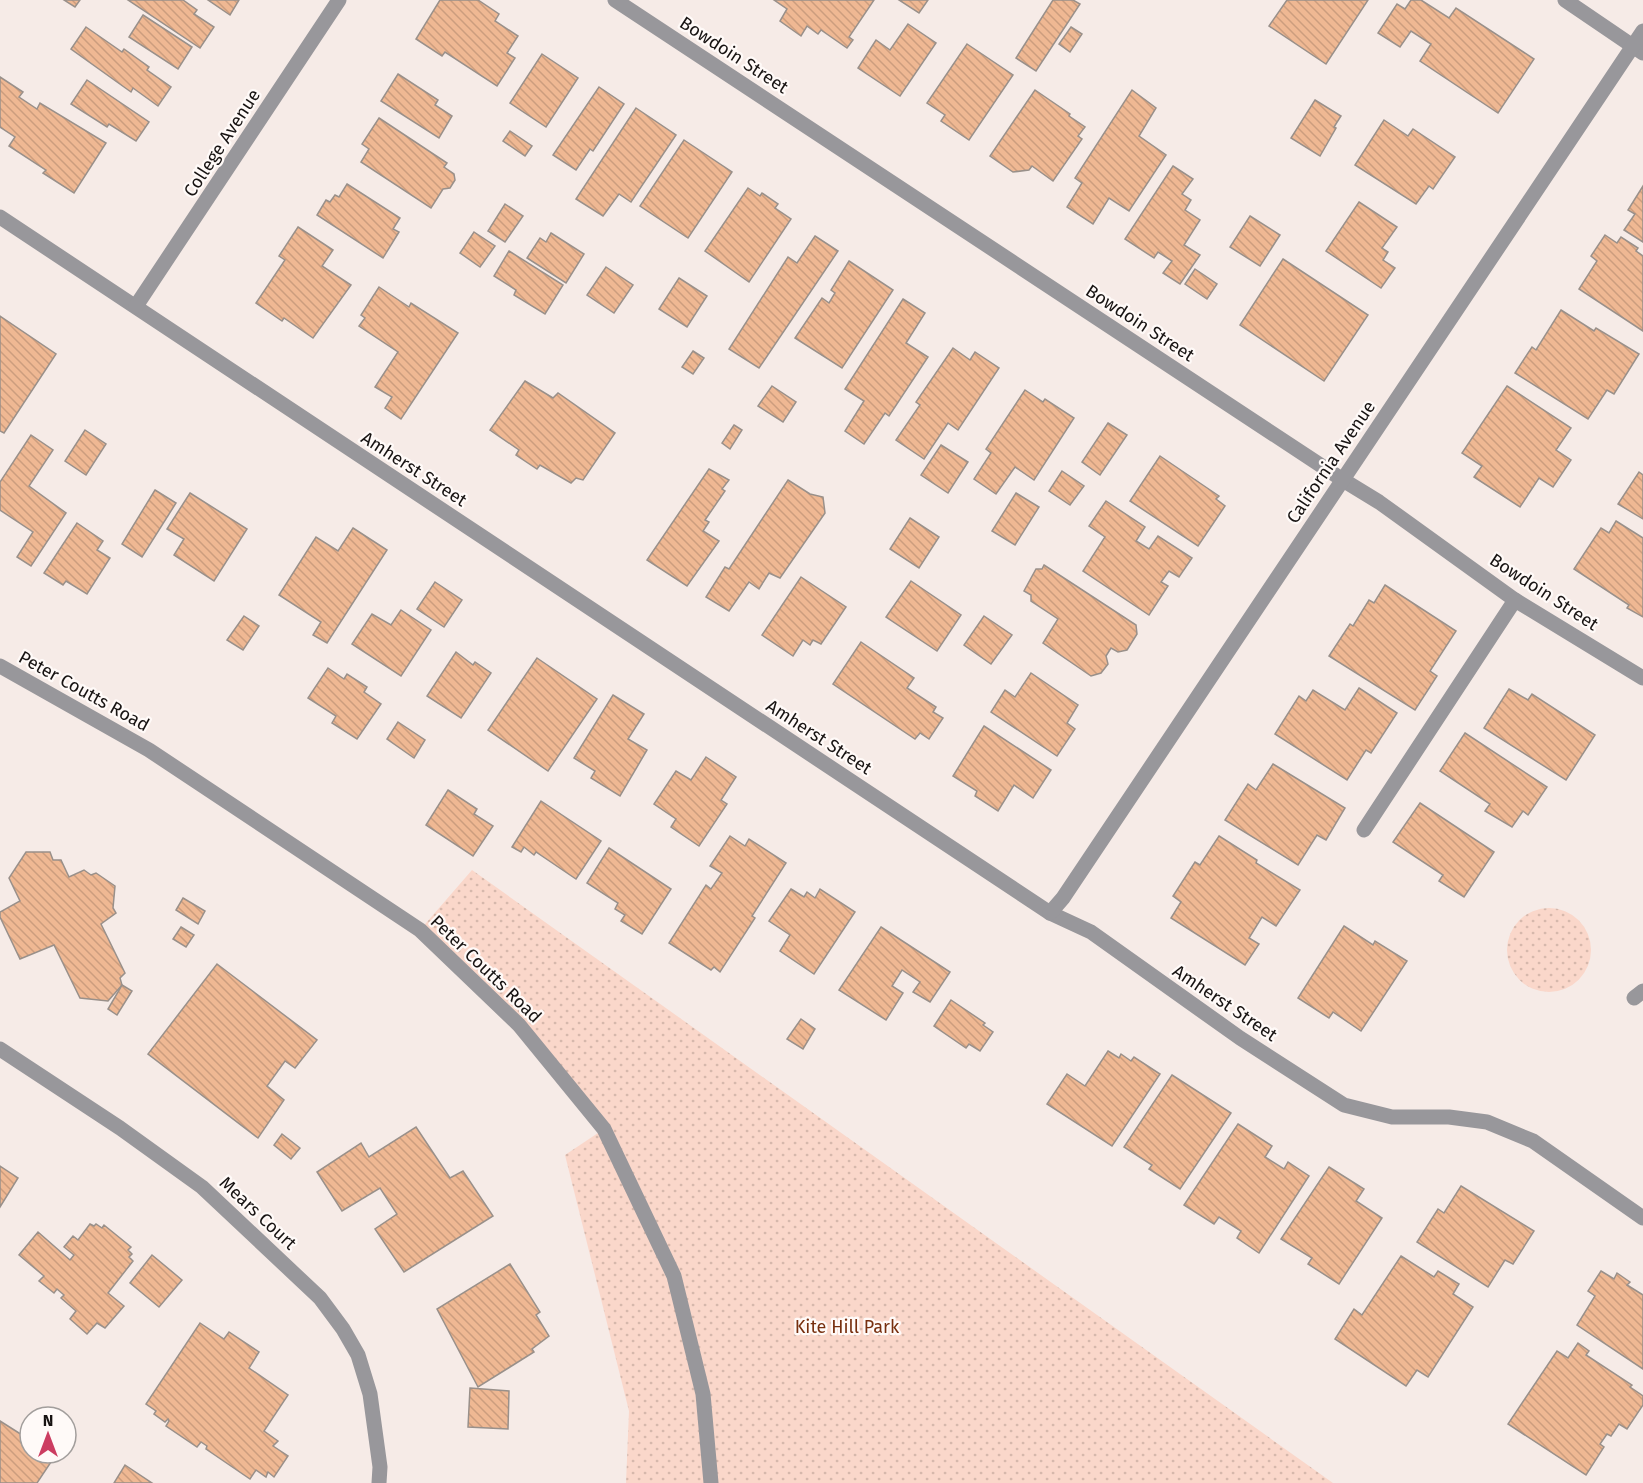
<svg xmlns="http://www.w3.org/2000/svg" width="1643" height="1483" font-family="'Fira Sans',sans-serif">
  <style>
    .grass { fill: url(#grass-dots) }
    .building { fill: url(#building-back-hatch); stroke: #99908a; stroke-width: 1.5 }
    .lines { fill: none; stroke-linecap: round; stroke-linejoin: round }
    .minor { stroke: #98979b; stroke-width: 15 }
    .labels { text-anchor: middle; stroke-width: 4.5; stroke-linejoin: round; paint-order: stroke }
    .street-label { font-size: 18px; fill: #171312; stroke: #fffaf8 }
    .park-label { font-size: 18px; fill: #772f0e; stroke: #fffaf8 }
  </style>
  <defs>
    <pattern id="grass-dots" width="8" height="8" patternUnits="userSpaceOnUse" patternTransform="scale(1.5)"><rect width="8" height="8" fill="#fad7ca"/><path d="M2 2h.1M6 6h.1" fill="none" stroke="#d6b8ac" stroke-width="1.8" stroke-linecap="round"/></pattern>
    <pattern id="building-back-hatch" width="6" height="6" patternUnits="userSpaceOnUse" patternTransform="scale(1.5)"><rect width="6" height="6" fill="#efb893"/><path d="M-1 5l2 2M0 0l6 6M5-1l2 2" fill="none" stroke="#cc9d7e"/></pattern>
  </defs>
  <rect width="100%" height="100%" fill="#f6ebe7"/>
  <g class="grass">
    <path d="M 472,870 L 1333,1483 L 626,1483 L 629,1411 L 565,1155 L 604,1129 L 519,1025 L 420,930 Z"/>
    <circle cx="1549" cy="950" r="42"/>
  </g>
  <g class="building">
    <path d="M 64,0 L 80,0 L 75,7 Z"/>
    <path d="M 128,0 L 183,0 L 197,10 L 194,14 L 214,27 L 200,48 Z"/>
    <path d="M 208,0 L 239,0 L 230,15 Z"/>
    <path d="M 440,0 L 478,0 L 499,14 L 495,21 L 518,36 L 507,53 L 515,58 L 497,86 L 445,52 L 442,56 L 416,39 Z"/>
    <path d="M 774,0 L 874,0 L 849,37 L 853,40 L 847,48 L 821,30 L 818,34 L 807,26 L 801,36 L 780,21 L 787,9 Z"/>
    <path d="M 899,0 L 928,0 L 919,13 Z"/>
    <path d="M 1053,0 L 1073,0 L 1080,4 L 1036,71 L 1016,58 Z"/>
    <path d="M 1287,0 L 1368,0 L 1326,64 L 1269,26 Z"/>
    <path d="M 1411,0 L 1421,0 L 1449,18 L 1456,8 L 1534,59 L 1498,113 L 1420,61 L 1431,44 L 1411,31 L 1400,47 L 1378,33 L 1397,4 L 1405,9 Z"/>
    <path d="M 143,15 L 192,47 L 178,69 L 129,37 Z"/>
    <path d="M 908,24 L 936,43 L 900,96 L 858,68 L 876,40 L 890,50 Z"/>
    <path d="M 86,27 L 122,52 L 124,49 L 149,67 L 147,70 L 171,87 L 158,106 L 133,88 L 131,92 L 71,49 Z"/>
    <path d="M 1071,27 L 1082,34 L 1070,52 L 1059,44 Z"/>
    <path d="M 967,44 L 1013,75 L 969,140 L 941,121 L 945,115 L 927,103 Z"/>
    <path d="M 542,54 L 578,78 L 546,127 L 510,103 Z"/>
    <path d="M 398,74 L 438,100 L 435,105 L 452,116 L 439,138 L 381,101 Z"/>
    <path d="M 0,77 L 23,92 L 19,97 L 37,109 L 40,103 L 106,143 L 74,193 L 43,173 L 46,170 L 9,146 L 15,137 L 0,127 Z"/>
    <path d="M 87,80 L 149,122 L 136,141 L 109,124 L 107,127 L 71,104 Z"/>
    <path d="M 599,87 L 624,104 L 593,151 L 590,149 L 576,170 L 553,155 Z"/>
    <path d="M 1035,90 L 1070,114 L 1069,116 L 1085,127 L 1078,136 L 1082,139 L 1053,181 L 1032,166 L 1029,170 L 1013,172 L 990,156 Z"/>
    <path d="M 1132,90 L 1156,108 L 1139,136 L 1166,155 L 1129,211 L 1109,198 L 1093,224 L 1067,207 L 1082,183 L 1075,178 Z"/>
    <path d="M 1315,100 L 1341,116 L 1334,127 L 1336,128 L 1320,156 L 1291,138 Z"/>
    <path d="M 636,108 L 676,135 L 631,202 L 619,194 L 603,216 L 576,199 Z"/>
    <path d="M 379,118 L 447,163 L 444,167 L 454,174 L 455,180 L 450,188 L 443,189 L 431,208 L 361,162 L 369,149 L 362,144 Z"/>
    <path d="M 1384,120 L 1408,136 L 1413,129 L 1455,157 L 1433,189 L 1429,186 L 1416,204 L 1355,165 Z"/>
    <path d="M 510,131 L 532,146 L 525,156 L 503,141 Z"/>
    <path d="M 684,140 L 732,172 L 688,238 L 640,206 Z"/>
    <path d="M 1173,166 L 1193,179 L 1182,194 L 1191,200 L 1185,210 L 1200,220 L 1184,245 L 1200,255 L 1180,284 L 1163,273 L 1172,261 L 1158,252 L 1154,258 L 1125,239 Z"/>
    <path d="M 347,184 L 400,218 L 393,229 L 399,232 L 383,258 L 317,215 L 326,200 L 330,202 L 335,195 L 339,197 Z"/>
    <path d="M 1643,186 L 1643,242 L 1624,230 L 1635,214 L 1628,210 Z"/>
    <path d="M 748,188 L 760,196 L 762,193 L 778,204 L 775,208 L 791,219 L 749,282 L 705,251 Z"/>
    <path d="M 1359,202 L 1397,227 L 1382,248 L 1388,252 L 1383,260 L 1395,268 L 1381,288 L 1326,251 Z"/>
    <path d="M 505,204 L 523,216 L 505,242 L 488,231 Z"/>
    <path d="M 1250,216 L 1280,235 L 1260,266 L 1230,247 Z"/>
    <path d="M 298,227 L 333,250 L 322,266 L 351,285 L 313,338 L 284,318 L 282,321 L 256,303 L 285,260 L 279,256 Z"/>
    <path d="M 474,232 L 495,246 L 480,267 L 460,253 Z"/>
    <path d="M 551,233 L 584,254 L 566,283 L 527,258 L 540,238 L 546,242 Z"/>
    <path d="M 1605,235 L 1617,243 L 1621,237 L 1638,248 L 1636,251 L 1643,256 L 1643,331 L 1579,289 L 1597,261 L 1591,256 Z"/>
    <path d="M 815,236 L 838,251 L 759,368 L 729,349 L 788,257 L 797,263 Z"/>
    <path d="M 509,251 L 563,285 L 545,314 L 514,295 L 516,290 L 494,276 Z"/>
    <path d="M 1283,259 L 1368,315 L 1324,381 L 1240,325 Z"/>
    <path d="M 849,261 L 893,290 L 842,368 L 795,338 L 822,298 L 829,303 L 835,293 L 831,290 Z"/>
    <path d="M 606,267 L 633,285 L 614,313 L 587,295 Z"/>
    <path d="M 1195,269 L 1217,284 L 1207,299 L 1185,284 Z"/>
    <path d="M 679,278 L 707,296 L 687,327 L 659,309 Z"/>
    <path d="M 379,287 L 409,307 L 411,303 L 458,333 L 401,419 L 385,408 L 392,397 L 375,387 L 398,352 L 359,326 L 365,318 L 361,315 Z"/>
    <path d="M 903,299 L 925,313 L 906,343 L 928,357 L 889,416 L 885,413 L 864,444 L 845,431 L 864,401 L 845,389 Z"/>
    <path d="M 1561,310 L 1594,331 L 1596,328 L 1639,354 L 1614,394 L 1607,390 L 1588,419 L 1515,373 L 1532,347 L 1536,350 Z"/>
    <path d="M 0,316 L 56,354 L 4,433 L 0,431 Z"/>
    <path d="M 953,348 L 970,360 L 975,352 L 999,368 L 958,430 L 948,423 L 924,459 L 896,440 L 920,405 L 916,402 Z"/>
    <path d="M 693,351 L 704,358 L 693,374 L 682,367 Z"/>
    <path d="M 525,381 L 553,398 L 558,393 L 615,433 L 583,480 L 576,478 L 571,483 L 540,465 L 537,469 L 516,455 L 519,450 L 490,430 Z"/>
    <path d="M 772,386 L 796,402 L 783,422 L 758,406 Z"/>
    <path d="M 1507,386 L 1571,428 L 1556,450 L 1571,460 L 1553,487 L 1539,478 L 1520,507 L 1474,477 L 1482,466 L 1462,453 Z"/>
    <path d="M 1025,390 L 1043,402 L 1045,399 L 1074,418 L 1034,480 L 1015,467 L 996,494 L 974,479 L 991,453 L 986,449 Z"/>
    <path d="M 1108,423 L 1127,435 L 1100,475 L 1082,462 Z"/>
    <path d="M 734,425 L 742,430 L 730,449 L 722,443 Z"/>
    <path d="M 85,430 L 106,444 L 86,475 L 65,461 Z"/>
    <path d="M 31,435 L 53,450 L 29,486 L 66,513 L 31,566 L 17,557 L 33,532 L 0,510 L 0,482 Z"/>
    <path d="M 941,445 L 968,462 L 948,493 L 921,475 Z"/>
    <path d="M 1160,456 L 1219,496 L 1216,499 L 1225,506 L 1198,546 L 1130,501 Z"/>
    <path d="M 709,469 L 729,480 L 722,489 L 725,491 L 705,520 L 709,522 L 703,531 L 719,541 L 687,586 L 647,560 Z"/>
    <path d="M 1062,471 L 1084,486 L 1070,505 L 1049,491 Z"/>
    <path d="M 1639,472 L 1643,475 L 1643,519 L 1618,504 Z"/>
    <path d="M 788,480 L 810,494 L 823,497 L 825,513 L 780,578 L 769,573 L 759,589 L 749,582 L 729,611 L 706,597 L 725,567 L 729,569 Z"/>
    <path d="M 155,490 L 176,503 L 142,557 L 122,544 Z"/>
    <path d="M 190,493 L 247,529 L 214,581 L 174,555 L 184,539 L 167,529 Z"/>
    <path d="M 1016,493 L 1039,507 L 1015,545 L 992,531 Z"/>
    <path d="M 1106,501 L 1145,527 L 1136,541 L 1149,549 L 1158,536 L 1192,558 L 1179,577 L 1169,571 L 1161,582 L 1168,586 L 1149,615 L 1083,571 L 1105,537 L 1089,526 Z"/>
    <path d="M 910,518 L 939,537 L 919,568 L 890,549 Z"/>
    <path d="M 1616,521 L 1643,538 L 1643,617 L 1627,608 L 1629,605 L 1574,569 L 1601,528 L 1609,533 Z"/>
    <path d="M 77,523 L 103,541 L 97,550 L 110,558 L 87,594 L 66,581 L 63,585 L 44,573 Z"/>
    <path d="M 353,528 L 387,550 L 327,643 L 313,635 L 321,622 L 279,595 L 316,537 L 338,551 Z"/>
    <path d="M 1044,565 L 1136,625 L 1137,634 L 1127,650 L 1118,652 L 1111,648 L 1106,656 L 1108,664 L 1101,673 L 1091,676 L 1043,643 L 1058,619 L 1031,601 L 1031,595 L 1024,591 L 1036,569 L 1042,569 Z"/>
    <path d="M 801,577 L 846,607 L 821,644 L 813,640 L 810,645 L 803,640 L 793,656 L 762,635 Z"/>
    <path d="M 911,581 L 961,615 L 937,651 L 886,617 Z"/>
    <path d="M 435,582 L 462,600 L 444,627 L 417,609 Z"/>
    <path d="M 1385,585 L 1456,631 L 1430,671 L 1437,676 L 1415,710 L 1329,656 L 1350,624 L 1353,626 L 1369,600 L 1374,603 Z"/>
    <path d="M 401,610 L 431,630 L 401,676 L 352,644 L 372,614 L 391,625 Z"/>
    <path d="M 244,616 L 259,626 L 243,650 L 227,640 Z"/>
    <path d="M 984,616 L 1012,635 L 991,664 L 964,645 Z"/>
    <path d="M 861,642 L 914,678 L 907,688 L 936,707 L 933,712 L 943,718 L 929,739 L 920,733 L 915,739 L 833,684 Z"/>
    <path d="M 456,652 L 473,665 L 475,662 L 491,673 L 461,718 L 427,696 Z"/>
    <path d="M 537,658 L 597,699 L 548,771 L 488,730 Z"/>
    <path d="M 328,668 L 344,679 L 347,674 L 367,687 L 364,692 L 381,704 L 357,739 L 332,723 L 336,716 L 308,698 Z"/>
    <path d="M 1031,673 L 1078,705 L 1067,723 L 1075,729 L 1057,756 L 991,712 L 1005,690 L 1015,697 Z"/>
    <path d="M 1359,688 L 1397,713 L 1371,753 L 1366,750 L 1347,780 L 1275,734 L 1299,696 L 1306,701 L 1313,690 L 1345,710 Z"/>
    <path d="M 1509,689 L 1528,700 L 1532,694 L 1595,735 L 1566,780 L 1484,728 Z"/>
    <path d="M 613,695 L 644,714 L 628,739 L 647,750 L 620,796 L 591,778 L 595,771 L 574,758 Z"/>
    <path d="M 398,722 L 425,740 L 414,758 L 387,739 Z"/>
    <path d="M 984,726 L 1051,770 L 1033,798 L 1014,785 L 998,811 L 975,796 L 977,791 L 953,776 Z"/>
    <path d="M 1465,733 L 1547,787 L 1528,815 L 1523,811 L 1512,827 L 1485,811 L 1490,804 L 1440,771 Z"/>
    <path d="M 706,757 L 736,777 L 721,800 L 727,804 L 699,846 L 671,827 L 676,819 L 654,804 L 676,771 L 691,780 Z"/>
    <path d="M 1273,764 L 1345,808 L 1326,840 L 1317,835 L 1298,865 L 1225,820 L 1248,784 L 1256,790 Z"/>
    <path d="M 448,790 L 477,809 L 474,814 L 493,826 L 473,856 L 426,825 Z"/>
    <path d="M 541,801 L 601,841 L 576,879 L 536,852 L 534,855 L 524,847 L 521,852 L 512,847 Z"/>
    <path d="M 1420,803 L 1494,852 L 1464,897 L 1439,881 L 1443,875 L 1393,842 Z"/>
    <path d="M 730,836 L 745,846 L 749,839 L 786,863 L 752,916 L 755,918 L 720,972 L 714,967 L 711,970 L 669,943 L 706,885 L 711,889 L 722,873 L 710,866 Z"/>
    <path d="M 1219,836 L 1257,860 L 1256,863 L 1300,890 L 1276,926 L 1262,917 L 1249,938 L 1259,944 L 1245,965 L 1171,918 L 1181,902 L 1173,896 L 1195,862 L 1200,865 Z"/>
    <path d="M 609,848 L 671,889 L 642,934 L 621,921 L 625,915 L 615,909 L 618,903 L 587,883 Z"/>
    <path d="M 26,852 L 50,852 L 53,860 L 61,860 L 69,877 L 84,870 L 91,875 L 96,873 L 115,886 L 113,908 L 116,913 L 101,924 L 125,973 L 120,978 L 122,985 L 108,1001 L 80,998 L 54,945 L 20,959 L 0,917 L 0,912 L 20,901 L 9,878 Z"/>
    <path d="M 791,889 L 804,897 L 807,892 L 815,898 L 820,889 L 855,912 L 814,974 L 780,951 L 790,935 L 769,921 Z"/>
    <path d="M 183,898 L 205,911 L 198,924 L 176,910 Z"/>
    <path d="M 1344,926 L 1373,945 L 1375,941 L 1407,961 L 1361,1031 L 1333,1012 L 1329,1018 L 1298,998 Z"/>
    <path d="M 181,927 L 194,935 L 186,947 L 173,939 Z"/>
    <path d="M 881,927 L 950,972 L 930,1002 L 913,992 L 920,982 L 902,970 L 892,986 L 903,993 L 886,1020 L 839,990 Z"/>
    <path d="M 217,964 L 317,1040 L 295,1068 L 285,1061 L 267,1086 L 284,1100 L 258,1138 L 148,1054 Z"/>
    <path d="M 122,985 L 132,991 L 117,1015 L 108,1009 Z"/>
    <path d="M 951,1000 L 985,1023 L 983,1025 L 993,1032 L 980,1051 L 969,1044 L 966,1048 L 934,1026 Z"/>
    <path d="M 801,1019 L 815,1029 L 803,1049 L 787,1039 Z"/>
    <path d="M 1108,1051 L 1119,1058 L 1121,1054 L 1131,1061 L 1134,1057 L 1160,1074 L 1112,1146 L 1047,1104 L 1067,1074 L 1085,1086 Z"/>
    <path d="M 1172,1075 L 1231,1113 L 1180,1189 L 1149,1169 L 1152,1165 L 1124,1147 Z"/>
    <path d="M 1238,1124 L 1272,1146 L 1265,1157 L 1284,1169 L 1288,1162 L 1309,1176 L 1259,1253 L 1237,1238 L 1241,1231 L 1219,1217 L 1214,1224 L 1184,1205 Z"/>
    <path d="M 416,1127 L 450,1178 L 463,1171 L 493,1216 L 404,1272 L 375,1229 L 397,1214 L 380,1188 L 342,1211 L 317,1172 L 361,1143 L 369,1157 Z"/>
    <path d="M 282,1134 L 300,1148 L 291,1159 L 274,1145 Z"/>
    <path d="M 0,1166 L 18,1178 L 0,1207 Z"/>
    <path d="M 1329,1167 L 1364,1189 L 1356,1201 L 1382,1218 L 1339,1284 L 1308,1264 L 1312,1258 L 1281,1239 Z"/>
    <path d="M 1461,1186 L 1534,1231 L 1513,1264 L 1505,1260 L 1488,1287 L 1417,1242 L 1438,1209 L 1444,1213 Z"/>
    <path d="M 90,1224 L 94,1226 L 96,1224 L 102,1228 L 104,1225 L 131,1247 L 128,1250 L 132,1254 L 129,1257 L 133,1261 L 108,1293 L 124,1306 L 105,1328 L 97,1323 L 87,1334 L 70,1319 L 76,1311 L 61,1298 L 64,1295 L 57,1289 L 54,1293 L 39,1281 L 44,1276 L 19,1255 L 38,1232 L 70,1260 L 74,1255 L 64,1247 L 73,1236 L 78,1240 Z"/>
    <path d="M 152,1255 L 182,1280 L 159,1307 L 130,1283 Z"/>
    <path d="M 1401,1256 L 1434,1277 L 1438,1271 L 1459,1284 L 1453,1294 L 1473,1307 L 1428,1377 L 1417,1370 L 1406,1386 L 1335,1339 L 1354,1309 L 1362,1315 Z"/>
    <path d="M 510,1264 L 540,1312 L 536,1315 L 549,1336 L 532,1349 L 534,1352 L 478,1387 L 437,1309 Z"/>
    <path d="M 1601,1271 L 1614,1279 L 1617,1273 L 1630,1282 L 1627,1285 L 1643,1295 L 1643,1369 L 1577,1325 L 1595,1296 L 1588,1291 Z"/>
    <path d="M 200,1323 L 224,1339 L 229,1332 L 259,1352 L 249,1368 L 288,1395 L 264,1431 L 278,1441 L 273,1446 L 288,1456 L 274,1477 L 268,1472 L 266,1477 L 256,1470 L 250,1479 L 206,1449 L 207,1446 L 201,1442 L 197,1447 L 166,1426 L 169,1421 L 168,1419 L 165,1422 L 154,1414 L 156,1411 L 146,1404 Z"/>
    <path d="M 1578,1343 L 1589,1351 L 1586,1355 L 1632,1385 L 1630,1387 L 1643,1396 L 1643,1405 L 1627,1429 L 1619,1424 L 1611,1436 L 1607,1434 L 1600,1444 L 1604,1447 L 1586,1475 L 1508,1424 L 1557,1351 L 1568,1358 Z"/>
    <path d="M 470,1388 L 509,1391 L 508,1429 L 468,1427 Z"/>
    <path d="M 0,1421 L 30,1440 L 30,1453 L 49,1453 L 55,1456 L 37,1483 L 0,1483 Z"/>
    <path d="M 125,1465 L 152,1483 L 114,1483 Z"/>
  </g>
  <g class="lines">
    <g class="minor">
      <path d="M 615,0 L 1343,480 L 1379,502 L 1515,600 L 1643,678"/>
      <path d="M 1565,0 L 1643,53"/>
      <path d="M 0,217 L 1050,913 L 1091,932 L 1240,1038 L 1344,1105 L 1392,1117 L 1449,1117 L 1487,1122 L 1533,1141 L 1643,1218"/>
      <path d="M 136,306 L 339,0"/>
      <path d="M 0,666 L 149,750 L 420,930 L 519,1025 L 604,1129 L 674,1276 L 703,1394 L 711,1483"/>
      <path d="M 1364,830 L 1515,600"/>
      <path d="M 1050,913 L 1063,898 L 1643,31"/>
      <path d="M 1634,998 L 1643,991"/>
      <path d="M 0,1049 L 120,1128 L 202,1187 L 320,1298 L 343,1329 L 358,1355 L 370,1394 L 380,1467 L 379,1483"/>
    </g>
  </g>
  <g class="labels">
    <g class="street-label">
      <text transform="translate(734 55) rotate(33)" y="6">Bowdoin Street</text>
      <text transform="translate(222 143) rotate(-57)" y="6">College Avenue</text>
      <text transform="translate(1140 323) rotate(33)" y="6">Bowdoin Street</text>
      <text transform="translate(1331 462) rotate(-56)" y="6">California Avenue</text>
      <text transform="translate(414 469) rotate(33)" y="6">Amherst Street</text>
      <text transform="translate(1544 592) rotate(33)" y="6">Bowdoin Street</text>
      <text transform="translate(84 691) rotate(29)" y="6">Peter Coutts Road</text>
      <text transform="translate(819 737) rotate(33)" y="6">Amherst Street</text>
      <text transform="translate(486 969) rotate(44)" y="6">Peter Coutts Road</text>
      <text transform="translate(1225 1003) rotate(34)" y="6">Amherst Street</text>
      <text transform="translate(258 1213) rotate(43)" y="6">Mears Court</text>
    </g>
    <g class="park-label">
      <text x="847" y="1333">Kite Hill Park</text>
    </g>
  </g>
  <g transform="translate(48 1435)"><circle r="28" fill="#fffaf8" stroke="#a29e9c" stroke-width="1.5"/>
  <path d="M0-4.5L10 22L0 15L-10 22Z" fill="#cc3d61"/>
  <text y="-9" font-size="16" font-weight="bold" text-anchor="middle" fill="#171312">N</text>
  </g>
</svg>
